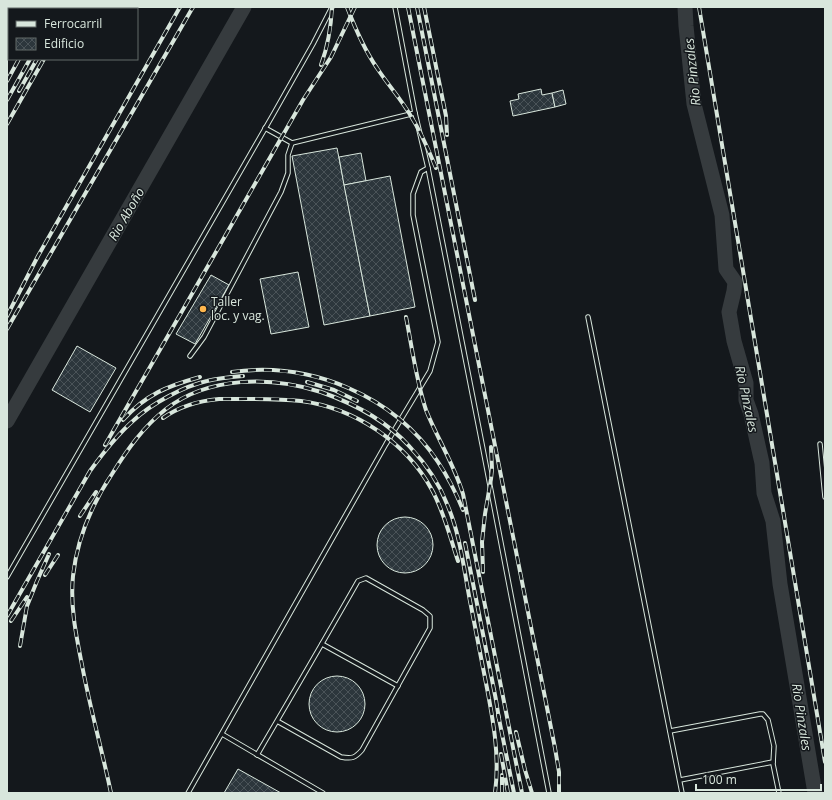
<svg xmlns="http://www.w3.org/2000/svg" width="832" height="800" font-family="'Open Sans',sans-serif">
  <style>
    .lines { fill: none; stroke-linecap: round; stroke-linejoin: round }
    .river { stroke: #363b3e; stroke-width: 15 }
    .building { fill: url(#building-cross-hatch); stroke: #d8e6dc }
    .service-casing { stroke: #d8e6dc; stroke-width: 5.5 }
    .service { stroke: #14181c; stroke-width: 3.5 }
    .rail-casing { stroke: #d8e6dc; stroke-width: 4 }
    .rail { stroke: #14181c; stroke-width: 2.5; stroke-dasharray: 8; stroke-linecap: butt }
    .poi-dot { fill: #ffb74d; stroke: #14181c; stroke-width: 1.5 }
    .labels { text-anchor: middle; stroke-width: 3; stroke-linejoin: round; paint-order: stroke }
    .poi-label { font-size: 12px; fill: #d8e6dc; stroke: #14181c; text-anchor: start }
    .water-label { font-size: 13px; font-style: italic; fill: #d8e6dc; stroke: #14181c }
  </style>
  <defs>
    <pattern id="building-cross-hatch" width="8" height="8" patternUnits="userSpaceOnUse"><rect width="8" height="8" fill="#2c363c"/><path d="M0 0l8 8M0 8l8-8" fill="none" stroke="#4a5358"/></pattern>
  </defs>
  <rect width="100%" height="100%" fill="#14181c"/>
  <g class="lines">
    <g class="river">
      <path d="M 685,7 L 686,26 L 694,104 L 722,215 L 726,269 L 735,282 L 734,291 L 729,312 L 734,341 L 746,383 L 746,400 L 751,414 L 762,463 L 764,493 L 773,521 L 780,584 L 815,793"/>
      <path d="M 7,421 L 244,7"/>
    </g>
  </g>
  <g class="building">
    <path d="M 541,89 L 542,95 L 552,93 L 555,107 L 513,116 L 510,101 L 519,99 L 518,94 Z"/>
    <path d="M 563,90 L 566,104 L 555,107 L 552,93 Z"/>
    <path d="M 337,148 L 370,316 L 324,325 L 292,156 Z"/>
    <path d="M 361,153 L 366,181 L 344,185 L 339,157 Z"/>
    <path d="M 390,176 L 415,307 L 370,316 L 344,185 Z"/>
    <path d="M 298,272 L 309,327 L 271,334 L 260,279 Z"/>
    <path d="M 211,275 L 229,285 L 195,344 L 176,334 Z"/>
    <path d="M 77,346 L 116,368 L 90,412 L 52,390 Z"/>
    <circle cx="405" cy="545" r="28"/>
    <circle cx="337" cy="704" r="28"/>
    <path d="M 238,769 L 281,793 L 224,793 Z"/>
  </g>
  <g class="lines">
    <defs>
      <g id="service">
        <path d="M 395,7 L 415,113 L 428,168 L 482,444 L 549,793"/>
        <path d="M 265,128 L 292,143 L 415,113"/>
        <path d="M 588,317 L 682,793"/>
        <path d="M 190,356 L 204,337 L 281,192 L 288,173 L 288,155 L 292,143"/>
        <path d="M 820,444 L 825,497"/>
        <path d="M 7,577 L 274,113 L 313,44 L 332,7"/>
        <path d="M 322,644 L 398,686"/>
        <path d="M 670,731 L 760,714 L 763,714 L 768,720 L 774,746 L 773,764 L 779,793"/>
        <path d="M 222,734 L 323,793"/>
        <path d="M 257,755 C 291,697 325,639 358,581 L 366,578 L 423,610 L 430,616 L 430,628 L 362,750 C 355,758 352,759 341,757 L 277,721"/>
        <path d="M 680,780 L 773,762"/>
        <path d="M 188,793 L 386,444 L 430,371 L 438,342 L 413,215 L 413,194 L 421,172 L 428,168"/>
      </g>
    </defs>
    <use href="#service" class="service-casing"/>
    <use href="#service" class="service"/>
    <defs>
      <g id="rail">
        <path d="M 347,7 C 355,28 364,49 377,68 C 388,85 402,100 412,118 C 422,134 429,151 436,168"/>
        <path d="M 408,7 L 555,748 L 559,772 L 559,793"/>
        <path d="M 417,7 L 475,300"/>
        <path d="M 424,7 L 446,116 L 447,135"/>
        <path d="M 699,7 L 825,762"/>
        <path d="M 31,9 L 32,7"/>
        <path d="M 47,9 L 48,7"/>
        <path d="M 59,9 L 60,7"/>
        <path d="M 73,9 L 74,7"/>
        <path d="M 7,57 L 9,54"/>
        <path d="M 321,65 C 328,46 331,27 332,7"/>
        <path d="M 7,81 L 19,59"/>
        <path d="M 19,91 L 37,59"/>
        <path d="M 7,100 L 30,59"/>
        <path d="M 7,124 L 44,59"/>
        <path d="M 7,316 L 38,256 L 180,7"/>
        <path d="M 406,317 C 412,347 416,380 426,410 C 437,438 454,464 463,494 L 522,793"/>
        <path d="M 7,329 L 193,7"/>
        <path d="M 232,372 C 310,361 394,395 438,462 C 448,477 456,493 463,510"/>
        <path d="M 307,382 L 334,390 L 357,401"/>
        <path d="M 163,418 C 180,406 198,401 219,399 C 246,399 274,398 301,401 C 355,408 406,442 432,490 C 444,512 450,537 458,561"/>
        <path d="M 123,420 C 146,394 168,386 200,377"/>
        <path d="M 105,445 L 169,334 L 303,100 L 331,57 L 355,7"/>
        <path d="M 80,516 L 96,492"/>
        <path d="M 465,543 L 496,700 L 499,719"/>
        <path d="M 483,572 L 482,542 L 485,514 L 491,479 L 492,469 L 491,447"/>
        <path d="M 45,575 L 58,555"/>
        <path d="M 7,616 L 90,471 C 103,453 117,435 134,420 C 151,404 184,386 207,381 C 219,378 231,377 243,376"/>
        <path d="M 11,621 L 27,597"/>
        <path d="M 20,646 L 27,606 L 37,581 L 49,554"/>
        <path d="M 498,714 L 514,793"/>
        <path d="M 516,732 L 525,770 L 532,793"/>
        <path d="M 501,754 L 508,793"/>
        <path d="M 111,793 C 102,750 90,708 82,665 C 76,635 70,606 73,576 C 77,540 92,504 112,474 C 127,450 143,427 166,409 C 209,376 271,376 321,392 C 355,404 386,420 410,447 C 425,463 439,483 447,504 C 461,536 464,572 471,606 C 476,632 481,658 486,683 C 493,719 500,756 495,793"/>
        <path d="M 502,793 L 502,775"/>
      </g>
    </defs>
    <use href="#rail" class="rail-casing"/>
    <use href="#rail" class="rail"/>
  </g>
  <circle class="poi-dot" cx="203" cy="309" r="4"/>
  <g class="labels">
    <g class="poi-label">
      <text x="211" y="306">Taller<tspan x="211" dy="14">loc. y vag.</tspan></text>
    </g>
    <g class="water-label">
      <text transform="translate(692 72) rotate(-96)" y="5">Rio Pinzales</text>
      <text transform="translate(126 214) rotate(-60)" y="5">Rio Aboño</text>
      <text transform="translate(747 399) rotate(78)" y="5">Rio Pinzales</text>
      <text transform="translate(802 717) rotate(81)" y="5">Rio Pinzales</text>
    </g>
  </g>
  <rect width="832" height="800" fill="none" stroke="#d8e6dc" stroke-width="16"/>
  <rect x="8" y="8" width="130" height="52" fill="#14181c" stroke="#626a69"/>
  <rect x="16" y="21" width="20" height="6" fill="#d8e6dc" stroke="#626a69"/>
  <text x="44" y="28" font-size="12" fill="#d8e6dc">Ferrocarril</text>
  <rect x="16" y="38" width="20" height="12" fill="url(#building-cross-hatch)" stroke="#626a69"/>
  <text x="44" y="48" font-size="12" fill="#d8e6dc">Edificio</text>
  <path d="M696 784v6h125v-6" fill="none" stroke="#d8e6dc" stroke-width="2"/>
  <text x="702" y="784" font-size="12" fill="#d8e6dc" stroke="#14181c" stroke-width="3" paint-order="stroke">100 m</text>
</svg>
